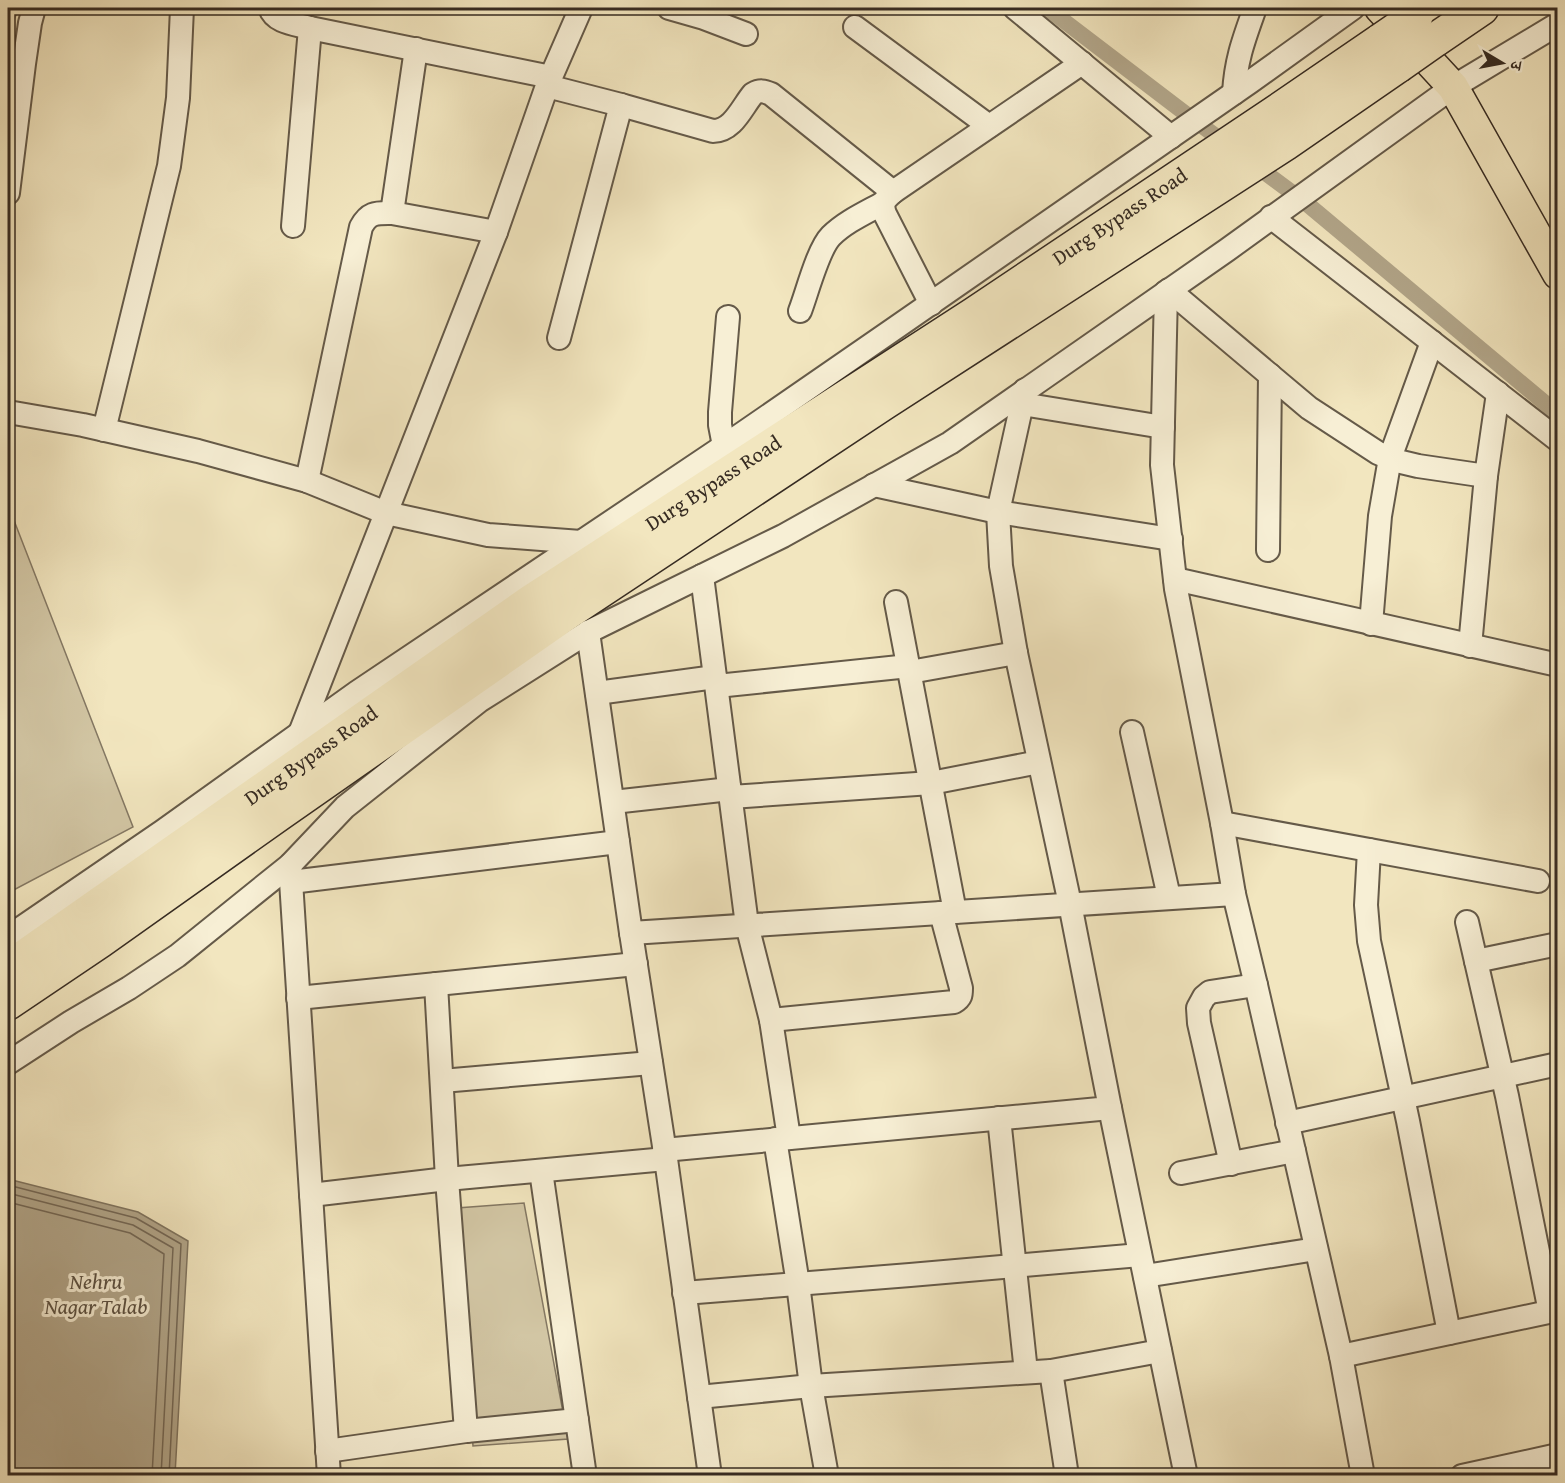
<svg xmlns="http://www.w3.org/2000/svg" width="1565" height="1483" font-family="'Gentium Book Plus','Noto Serif Devanagari',serif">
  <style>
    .green { fill: #d2c6a4; stroke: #847863; stroke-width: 1.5 }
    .water { fill: #b2a68a; stroke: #807560; stroke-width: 1.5 }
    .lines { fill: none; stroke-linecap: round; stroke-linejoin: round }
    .shore { stroke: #746856; stroke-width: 1.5 }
    .canal { stroke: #b2a68a; stroke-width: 16 }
    .minor-casing { stroke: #655a49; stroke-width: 26 }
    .major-casing { stroke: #362b22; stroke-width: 33 }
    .highway-casing { stroke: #362b22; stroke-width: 36 }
    .minor { stroke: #f7efd5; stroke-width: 22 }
    .major { stroke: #f2e6bf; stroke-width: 30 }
    .highway { stroke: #f2e6bf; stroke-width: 33 }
    .highway-bridge-casing { stroke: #362b22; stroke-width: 36; stroke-linecap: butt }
    .highway-bridge { stroke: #f2e6bf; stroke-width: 33 }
    .labels { text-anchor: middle; stroke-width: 6; stroke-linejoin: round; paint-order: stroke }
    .street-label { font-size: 21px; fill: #362b22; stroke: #f7efd5 }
    .water-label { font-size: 22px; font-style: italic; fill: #5b5041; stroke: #f7efd5 }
  </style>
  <rect width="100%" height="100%" fill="#f2e6bf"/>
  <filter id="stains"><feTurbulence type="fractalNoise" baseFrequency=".00333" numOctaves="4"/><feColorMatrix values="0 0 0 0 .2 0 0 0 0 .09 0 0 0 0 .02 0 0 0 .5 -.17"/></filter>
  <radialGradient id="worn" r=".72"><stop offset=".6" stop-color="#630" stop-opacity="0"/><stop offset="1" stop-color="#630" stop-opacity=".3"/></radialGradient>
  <g class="green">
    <path d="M 8,505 L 133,827 L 8,893 Z"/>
    <path d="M 524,1203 L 568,1439 L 473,1446 L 457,1208 Z"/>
  </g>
  <path class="water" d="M 8,1179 L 138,1212 L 188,1241 L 175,1475 L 8,1475 Z"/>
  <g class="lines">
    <g class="shore">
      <path d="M 8,1185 L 136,1218 L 181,1244 L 169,1476"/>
      <path d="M 8,1193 L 133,1225 L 173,1248 L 161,1476"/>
      <path d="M 8,1202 L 130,1233 L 164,1254 L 152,1476"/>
    </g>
    <g class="canal">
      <path d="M 1047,8 L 1186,114 L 1306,203 L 1558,414"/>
      <path d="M 8,15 L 12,8"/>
    </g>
    <defs>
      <g id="minor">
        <path d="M 270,8 C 275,23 296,24 310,28 L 551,77"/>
        <path d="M 669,8 L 704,18 L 746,34"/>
        <path d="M 1015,8 L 1171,137"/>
        <path d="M 855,27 L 989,126"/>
        <path d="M 547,86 L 621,105 L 713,131 C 733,131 742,107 753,94 C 760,90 764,91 771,94 L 893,192"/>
        <path d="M 1234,93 C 1236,59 1244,39 1255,8"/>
        <path d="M 8,193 L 24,64 L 30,23 L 34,8"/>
        <path d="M 392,213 L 416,49"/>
        <path d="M 1271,217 L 1558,440"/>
        <path d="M 293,226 L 310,28"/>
        <path d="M 1169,290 L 1309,408 L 1378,453 L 1397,461 L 1418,466 L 1486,476"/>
        <path d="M 1166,292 L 1162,465 L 1176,589 L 1222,823 L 1234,894 L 1256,985 L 1341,1356 L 1363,1476"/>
        <path d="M 931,304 L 885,214 C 881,203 885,199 893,192 L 1082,63"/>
        <path d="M 800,311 C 807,293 818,249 831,236 C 845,222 865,213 883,203"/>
        <path d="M 559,338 L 621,105"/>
        <path d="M 1022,404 L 1163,427"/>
        <path d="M 8,412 L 83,425 L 198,451 L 307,481 L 386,513 L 488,535 L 581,542"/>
        <path d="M 104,430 L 169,166 L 178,98 L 182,8"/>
        <path d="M 724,446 L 720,425 L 720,412 L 728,317"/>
        <path d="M 307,481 L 361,227 C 369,212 376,213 392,213 L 496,232"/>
        <path d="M 874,485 L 998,512 L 1171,539"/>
        <path d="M 1268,550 L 1270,375"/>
        <path d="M 702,576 L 747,925 L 771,1020 L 789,1138"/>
        <path d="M 1175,579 L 1558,665"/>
        <path d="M 896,602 L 955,912"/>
        <path d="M 1371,624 L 1380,516 L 1390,458 L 1432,342"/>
        <path d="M 588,632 L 631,933 L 666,1159 L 710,1476"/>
        <path d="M 1470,646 L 1486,476 L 1498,393"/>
        <path d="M 910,672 L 1016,653"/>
        <path d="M 717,686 L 909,666"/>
        <path d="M 597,693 L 715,677"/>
        <path d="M 1132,732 L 1169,897"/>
        <path d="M 300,733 L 496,232 L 547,86 L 581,8"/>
        <path d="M 731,797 L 931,783 L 1039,762"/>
        <path d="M 613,802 L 730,789"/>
        <path d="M 1222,823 L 1538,881"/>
        <path d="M 1369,850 L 1366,905 L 1369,941 L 1408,1121 L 1449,1333"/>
        <path d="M 290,865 L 329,1476"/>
        <path d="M 291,882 L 618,842"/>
        <path d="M 1467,922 L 1507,1096 L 1550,1312"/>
        <path d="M 631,933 L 1234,894"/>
        <path d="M 8,937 L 163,831 L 356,693 L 736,438 L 891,331 L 1250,82 L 1353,8"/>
        <path d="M 1476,961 L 1558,944"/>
        <path d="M 436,984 L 447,1179 L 466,1431"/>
        <path d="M 298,998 L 636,964"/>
        <path d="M 771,1020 L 954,1002 C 961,998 961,995 961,988 L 941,913"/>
        <path d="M 8,1063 L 71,1022 L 129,988 L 177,956 L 290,865 L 345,807 L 479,701 L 588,632 L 783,536 L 950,443 L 1227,250 L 1453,87 L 1558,24"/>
        <path d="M 442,1081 L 651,1063"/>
        <path d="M 1110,1108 L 1186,1476"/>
        <path d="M 999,1118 L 1026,1372"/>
        <path d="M 1287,1123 L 1558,1064"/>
        <path d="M 775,1139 L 798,1284 L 811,1386 L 827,1476"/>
        <path d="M 664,1150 L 1110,1108 L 1070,904 L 1016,653 L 1001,566 L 998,512 L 1025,390"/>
        <path d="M 1231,1164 L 1199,1023 L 1198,1008 L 1204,997 L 1210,992 L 1256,985"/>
        <path d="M 541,1171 L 585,1476"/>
        <path d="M 1181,1173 L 1294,1151"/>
        <path d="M 311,1195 L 447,1179 L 666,1159"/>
        <path d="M 1145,1276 L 1316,1249"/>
        <path d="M 684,1293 L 910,1275 L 1140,1255"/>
        <path d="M 1341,1356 L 1558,1310"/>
        <path d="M 1051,1371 L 1067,1476"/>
        <path d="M 699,1397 L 811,1386 L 1051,1371 L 1160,1351"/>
        <path d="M 327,1451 L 466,1431 L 577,1420"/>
        <path d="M 1462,1476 L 1558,1455"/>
      </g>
      <path id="major" d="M 1380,8 L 1453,87 L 1558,274"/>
      <g id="highway">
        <path d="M 1435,40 L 1482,8"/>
        <path id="s1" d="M 8,968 L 533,600 L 974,314 L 1276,112 L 1381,40"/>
        <path d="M 8,1003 L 100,941 L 279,814 L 567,613 L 884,403 L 1285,144 L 1398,66"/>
      </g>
    </defs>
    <use href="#minor" class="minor-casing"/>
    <use href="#major" class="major-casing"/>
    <use href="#highway" class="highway-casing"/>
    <use href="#minor" class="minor"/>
    <use href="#major" class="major"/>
    <use href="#highway" class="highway"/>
    <defs>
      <g id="highway-bridge">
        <path d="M 1381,40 L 1416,16"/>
        <path d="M 1398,66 L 1435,40"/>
      </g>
    </defs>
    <use href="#highway-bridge" class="highway-bridge-casing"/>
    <use href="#highway-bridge" class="highway-bridge"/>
  </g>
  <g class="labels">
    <g class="street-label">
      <text dy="7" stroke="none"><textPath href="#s1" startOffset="1342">Durg Bypass Road</textPath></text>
      <text dy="7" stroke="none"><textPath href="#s1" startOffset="856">Durg Bypass Road</textPath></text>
      <text dy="7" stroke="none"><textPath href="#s1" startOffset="370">Durg Bypass Road</textPath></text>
    </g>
    <g class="water-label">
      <text x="96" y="1289">Nehru<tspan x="96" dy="25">Nagar Talab</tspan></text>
    </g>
  </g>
  <rect width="1565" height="1483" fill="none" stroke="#f2e6bf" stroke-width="30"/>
  <rect x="9" y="9" width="1547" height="1465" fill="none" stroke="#362b22" stroke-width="3"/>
  <rect x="15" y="15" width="1535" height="1453" fill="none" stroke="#362b22" stroke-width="1.5"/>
  <g transform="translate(1502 63) rotate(100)" stroke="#f7efd5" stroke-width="4.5" paint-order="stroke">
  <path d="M0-4.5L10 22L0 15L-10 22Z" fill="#362b22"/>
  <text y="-9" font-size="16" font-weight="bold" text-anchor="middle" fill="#362b22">उ</text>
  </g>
  <rect width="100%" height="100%" filter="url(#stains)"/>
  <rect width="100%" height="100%" fill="url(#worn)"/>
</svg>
